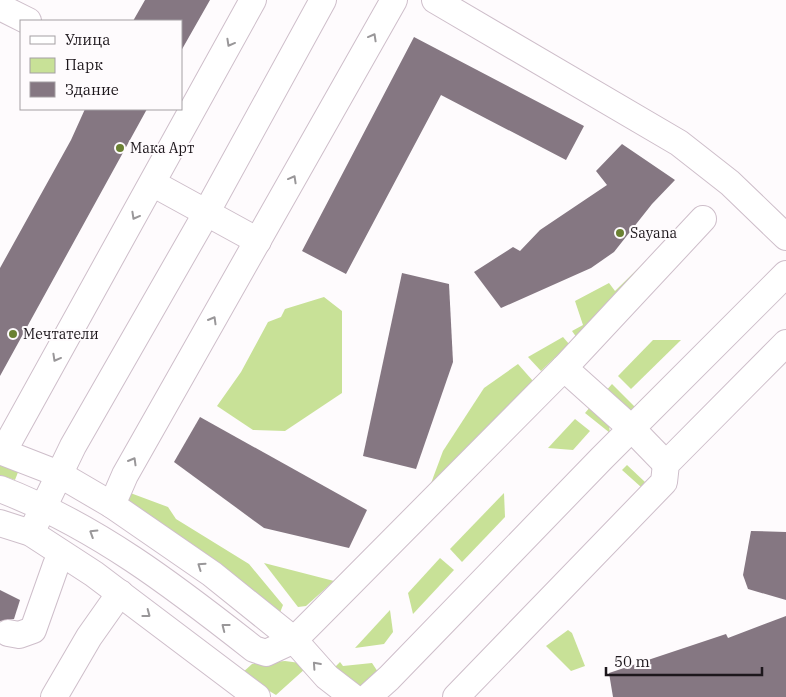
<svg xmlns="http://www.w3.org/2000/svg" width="786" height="697" font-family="'IBM Plex Serif',serif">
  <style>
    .green { fill: #c8e197 }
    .building { fill: #857782 }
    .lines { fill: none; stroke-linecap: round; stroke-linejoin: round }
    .minor-casing { stroke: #cebeca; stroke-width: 28 }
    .minor { stroke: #fff; stroke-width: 26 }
    .oneway { stroke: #999799 }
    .poi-dot { fill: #6a8132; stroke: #fefbfd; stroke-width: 2 }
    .labels { text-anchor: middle; stroke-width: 4; stroke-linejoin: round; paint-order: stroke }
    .poi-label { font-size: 14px; fill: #1d171c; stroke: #fefbfd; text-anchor: start }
  </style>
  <rect width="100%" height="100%" fill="#fefbfd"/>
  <g class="green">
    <path d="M 658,249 L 577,338 L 572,331 L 583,325 L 575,301 L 609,283 L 615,291 Z"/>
    <path d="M 324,297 L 342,311 L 342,393 L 285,431 L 253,430 L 217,406 L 241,372 L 268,322 L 281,317 L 285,309 Z"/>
    <path d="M 563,337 L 569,344 L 541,371 L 528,357 Z"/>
    <path d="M 653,340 L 681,340 L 631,389 L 618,376 Z"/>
    <path d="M 518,364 L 533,381 L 430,486 L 443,451 L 484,388 Z"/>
    <path d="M 612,384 L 638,410 L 629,412 L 605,392 Z"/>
    <path d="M 591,406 L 609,425 L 610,433 L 585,413 Z"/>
    <path d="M 575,419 L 590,431 L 573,450 L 548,448 Z"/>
    <path d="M 0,460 L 20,467 L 15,480 L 0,475 Z"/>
    <path d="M 627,465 L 645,482 L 641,487 L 622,470 Z"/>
    <path d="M 125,491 L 168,507 L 176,519 L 249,564 L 283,605 L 277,620 L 128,510 Z"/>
    <path d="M 504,493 L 505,517 L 462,562 L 450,549 Z"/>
    <path d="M 440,558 L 454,570 L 413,614 L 408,593 Z"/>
    <path d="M 264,563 L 334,581 L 306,606 L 298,607 Z"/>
    <path d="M 390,610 L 393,632 L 384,644 L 355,648 Z"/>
    <path d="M 568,630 L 572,633 L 585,666 L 571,671 L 546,646 Z"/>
    <path d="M 285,661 L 300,663 L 306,668 L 276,695 L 241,674 L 252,664 Z"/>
    <path d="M 340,662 L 343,666 L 372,663 L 378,672 L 359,688 L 331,671 Z"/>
  </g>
  <g class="building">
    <path d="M 145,0 L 210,0 L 181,51 L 181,21 L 133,21 Z"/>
    <path d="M 414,37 L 584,126 L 566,160 L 441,95 L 346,274 L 302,251 Z"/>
    <path d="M 85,109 L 147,109 L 0,376 L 0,268 L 71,140 Z"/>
    <path d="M 622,144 L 675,180 L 652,204 L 614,252 L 591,268 L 501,308 L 474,272 L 513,247 L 520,251 L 540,230 L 607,185 L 596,171 Z"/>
    <path d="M 402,273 L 449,284 L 453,362 L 416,469 L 363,456 Z"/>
    <path d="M 200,417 L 367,510 L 349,548 L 264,528 L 174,462 Z"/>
    <path d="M 751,531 L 786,532 L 786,600 L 748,589 L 743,575 Z"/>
    <path d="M 0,590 L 20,600 L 14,619 L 0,621 Z"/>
    <path d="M 786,616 L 786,697 L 613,697 L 609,673 L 726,634 L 728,638 Z"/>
  </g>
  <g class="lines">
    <defs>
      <g id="minor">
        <path d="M 435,0 L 679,143 L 730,183 L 786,237"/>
        <path d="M 0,7 L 28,21"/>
        <path d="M 154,184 L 258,241"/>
        <path d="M 564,368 L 632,429 L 666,464"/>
        <path d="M 0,451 L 59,474 L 112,505 L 212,574 L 294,640 L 327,677 L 353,697"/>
        <path d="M 3,452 L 253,0"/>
        <path d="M 0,489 C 96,526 174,586 254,649 L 266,653 L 294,640 L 316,618 L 564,368 L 703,219"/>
        <path d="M 112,505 L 125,475 L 394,0"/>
        <path d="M 0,523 L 31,533 L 94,574 L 257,697"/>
        <path d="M 31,533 L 73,446 L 199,226 L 323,0"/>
        <path d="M 8,633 L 19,635 L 33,630 L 56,565 L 62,555"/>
        <path d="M 54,697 L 89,637 L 120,593"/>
        <path d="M 368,697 L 389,678 L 602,458 L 786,274"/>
        <path d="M 456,697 L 664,482 L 666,464 L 786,343"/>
      </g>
    </defs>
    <use href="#minor" class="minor-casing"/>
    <use href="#minor" class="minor"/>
  </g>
  <defs><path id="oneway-chevron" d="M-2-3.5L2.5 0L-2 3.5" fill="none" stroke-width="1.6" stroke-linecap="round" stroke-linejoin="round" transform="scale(1.25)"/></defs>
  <g class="oneway">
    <use href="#oneway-chevron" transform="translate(373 37) rotate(-61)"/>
    <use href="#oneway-chevron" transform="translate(230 43) rotate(119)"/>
    <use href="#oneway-chevron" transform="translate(293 179) rotate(-61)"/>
    <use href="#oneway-chevron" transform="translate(135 216) rotate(119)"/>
    <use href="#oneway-chevron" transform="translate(213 320) rotate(-60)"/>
    <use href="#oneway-chevron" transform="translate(56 358) rotate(119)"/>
    <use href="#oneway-chevron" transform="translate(133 461) rotate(-60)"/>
    <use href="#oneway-chevron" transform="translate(93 533) rotate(-148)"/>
    <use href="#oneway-chevron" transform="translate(201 566) rotate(-145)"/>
    <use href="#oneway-chevron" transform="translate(147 614) rotate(37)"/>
    <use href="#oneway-chevron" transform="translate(225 627) rotate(-142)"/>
    <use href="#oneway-chevron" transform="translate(316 665) rotate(-132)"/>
  </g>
  <g class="poi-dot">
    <circle cx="120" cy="148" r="5"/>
    <circle cx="620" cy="233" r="5"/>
    <circle cx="13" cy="334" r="5"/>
  </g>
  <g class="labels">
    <g class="poi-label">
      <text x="130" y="153">Мака Арт</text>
      <text x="630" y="238">Sayana</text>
      <text x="23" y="339">Мечтатели</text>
    </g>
  </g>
  <rect x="20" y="20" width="162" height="90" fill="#fefbfd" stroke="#a4a0a3"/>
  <rect x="30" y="36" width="25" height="8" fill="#ffffff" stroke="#a4a0a3"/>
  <text x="65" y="45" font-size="15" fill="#1d171c">Улица</text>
  <rect x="30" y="58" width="25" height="15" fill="#c8e197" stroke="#a4a0a3"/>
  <text x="65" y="70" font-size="15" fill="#1d171c">Парк</text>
  <rect x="30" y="82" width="25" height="15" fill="#857782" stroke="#a4a0a3"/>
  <text x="65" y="95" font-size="15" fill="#1d171c">Здание</text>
  <path d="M606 667v8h156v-8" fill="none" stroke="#1d171c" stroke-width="2.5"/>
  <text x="614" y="667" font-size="15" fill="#1d171c" stroke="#fefbfd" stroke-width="4" paint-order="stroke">50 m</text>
</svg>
